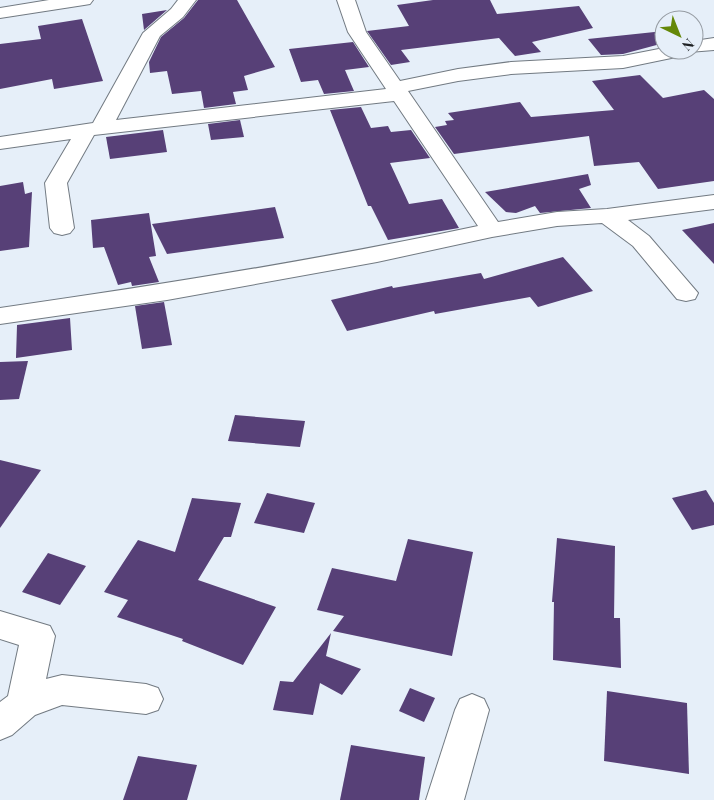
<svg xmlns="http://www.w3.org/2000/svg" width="714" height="800" font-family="'Playfair Display',serif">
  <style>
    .building { fill: #574077 }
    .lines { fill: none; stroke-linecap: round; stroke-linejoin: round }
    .street-casing { stroke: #727a82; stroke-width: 2 }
    .street { fill: #fff; fill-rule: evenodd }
  </style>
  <rect width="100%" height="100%" fill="#e6eff9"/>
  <g class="building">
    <path d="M 198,0 L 237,0 L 275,67 L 244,76 L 248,90 L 233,92 L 236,104 L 204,108 L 201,91 L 172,94 L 167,71 L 150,73 L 149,62 L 161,37 L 184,18 Z"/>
    <path d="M 433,0 L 490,0 L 497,14 L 579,6 L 593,28 L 532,42 L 541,52 L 515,56 L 499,38 L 401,50 L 410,62 L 391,65 L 367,31 L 409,26 L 397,5 Z"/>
    <path d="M 167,10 L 144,30 L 142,14 Z"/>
    <path d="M 82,19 L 103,81 L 54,89 L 52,79 L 0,89 L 0,44 L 41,39 L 38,26 Z"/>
    <path d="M 664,31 L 664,43 L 623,54 L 601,55 L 588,39 Z"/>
    <path d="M 353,42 L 369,67 L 345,70 L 354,91 L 324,94 L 318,80 L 301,82 L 289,49 Z"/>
    <path d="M 640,75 L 663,98 L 704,90 L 714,99 L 714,181 L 658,189 L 639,162 L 594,166 L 589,136 L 454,154 L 435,127 L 447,125 L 445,121 L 454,120 L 448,113 L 520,102 L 531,117 L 614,110 L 592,81 Z"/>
    <path d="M 361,107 L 371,128 L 388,126 L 391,132 L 411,130 L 430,158 L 390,163 L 409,204 L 442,199 L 459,228 L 388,240 L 371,206 L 368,206 L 330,110 Z"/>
    <path d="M 240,120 L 244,137 L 211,140 L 208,124 Z"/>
    <path d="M 163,130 L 167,152 L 110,159 L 106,137 Z"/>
    <path d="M 588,174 L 591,185 L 579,189 L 591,208 L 540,213 L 535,206 L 516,213 L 506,212 L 485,192 Z"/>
    <path d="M 23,182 L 25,194 L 32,192 L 29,247 L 0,251 L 0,186 Z"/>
    <path d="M 275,207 L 284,238 L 167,254 L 152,224 Z"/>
    <path d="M 149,213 L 156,256 L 149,257 L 159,282 L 132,286 L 131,282 L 118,285 L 104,247 L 93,248 L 91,220 Z"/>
    <path d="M 714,223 L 714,264 L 682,230 Z"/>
    <path d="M 563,257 L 593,291 L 538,307 L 530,297 L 435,314 L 434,311 L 347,331 L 331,300 L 392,286 L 393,288 L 481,273 L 484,279 Z"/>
    <path d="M 164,302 L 172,345 L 142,349 L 135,306 Z"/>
    <path d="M 70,318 L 72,350 L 16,358 L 17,325 Z"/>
    <path d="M 28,361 L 19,399 L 0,400 L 0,362 Z"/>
    <path d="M 235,415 L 305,421 L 300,447 L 228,441 Z"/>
    <path d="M 0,460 L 41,470 L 0,528 Z"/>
    <path d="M 706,490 L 714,503 L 714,525 L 692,530 L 672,498 Z"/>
    <path d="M 267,493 L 315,503 L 304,533 L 254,523 Z"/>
    <path d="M 192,498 L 241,503 L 231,537 L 224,537 L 198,580 L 276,607 L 243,665 L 182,641 L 183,639 L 117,617 L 128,600 L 104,592 L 138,540 L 175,552 Z"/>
    <path d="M 557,538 L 615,546 L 614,618 L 620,618 L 621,668 L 553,660 L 554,602 L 552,602 Z"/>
    <path d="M 408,539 L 473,552 L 452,656 L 333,631 L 344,616 L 317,610 L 332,568 L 396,581 Z"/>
    <path d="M 48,553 L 86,566 L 60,605 L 22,592 Z"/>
    <path d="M 331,633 L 326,656 L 361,669 L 342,695 L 320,683 L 313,715 L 273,710 L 280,681 L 293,682 Z"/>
    <path d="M 410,688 L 435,698 L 424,722 L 399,711 Z"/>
    <path d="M 607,691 L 687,703 L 689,774 L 604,761 Z"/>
    <path d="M 351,745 L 425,757 L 419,800 L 340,800 Z"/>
    <path d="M 138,756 L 197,765 L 187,800 L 123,800 Z"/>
  </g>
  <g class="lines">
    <defs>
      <g id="street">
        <path d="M 49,0 L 93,0 L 90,4 L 84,5 L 0,18 L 0,8 Z"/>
        <path d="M 178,0 L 196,0 L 183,17 L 160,36 L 116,120 L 386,89 L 348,32 L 337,0 L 355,0 L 366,32 L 400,81 L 458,69 L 511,62 L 623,56 L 664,48 L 664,50 L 694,50 L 694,41 L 714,38 L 714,50 L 689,52 L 681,56 L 623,68 L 511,74 L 458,81 L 408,91 L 498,222 L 557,212 L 607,209 L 714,195 L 714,209 L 628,220 L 649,236 L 698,293 L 695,299 L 686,301 L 677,299 L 633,246 L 602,223 L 557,226 L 492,237 L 377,262 L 167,300 L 0,324 L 0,308 C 160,285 319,260 478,226 L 394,101 L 94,135 L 67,183 L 74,228 L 70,233 L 62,235 L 54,233 L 50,228 L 45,183 L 71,139 L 0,149 L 0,137 L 93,123 L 143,33 L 171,9 Z"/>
        <path d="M 0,611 L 50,626 L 55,636 L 46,679 L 62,675 L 146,684 L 158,688 L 163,699 L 158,710 L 146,714 L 62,705 L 35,715 L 12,735 L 0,740 L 0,702 L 8,696 L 19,645 L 0,639 Z"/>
        <path d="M 472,694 L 484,699 L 489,710 L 464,800 L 426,800 L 455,710 L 460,699 Z"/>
      </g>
    </defs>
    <use href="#street" class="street-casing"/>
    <use href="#street" class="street"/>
  </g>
  <g transform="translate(679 35) rotate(137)"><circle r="24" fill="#e6eff9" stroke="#969ca3"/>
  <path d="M0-4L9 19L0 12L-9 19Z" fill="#658808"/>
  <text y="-8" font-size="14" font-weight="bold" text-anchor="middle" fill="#1d2023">N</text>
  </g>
</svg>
